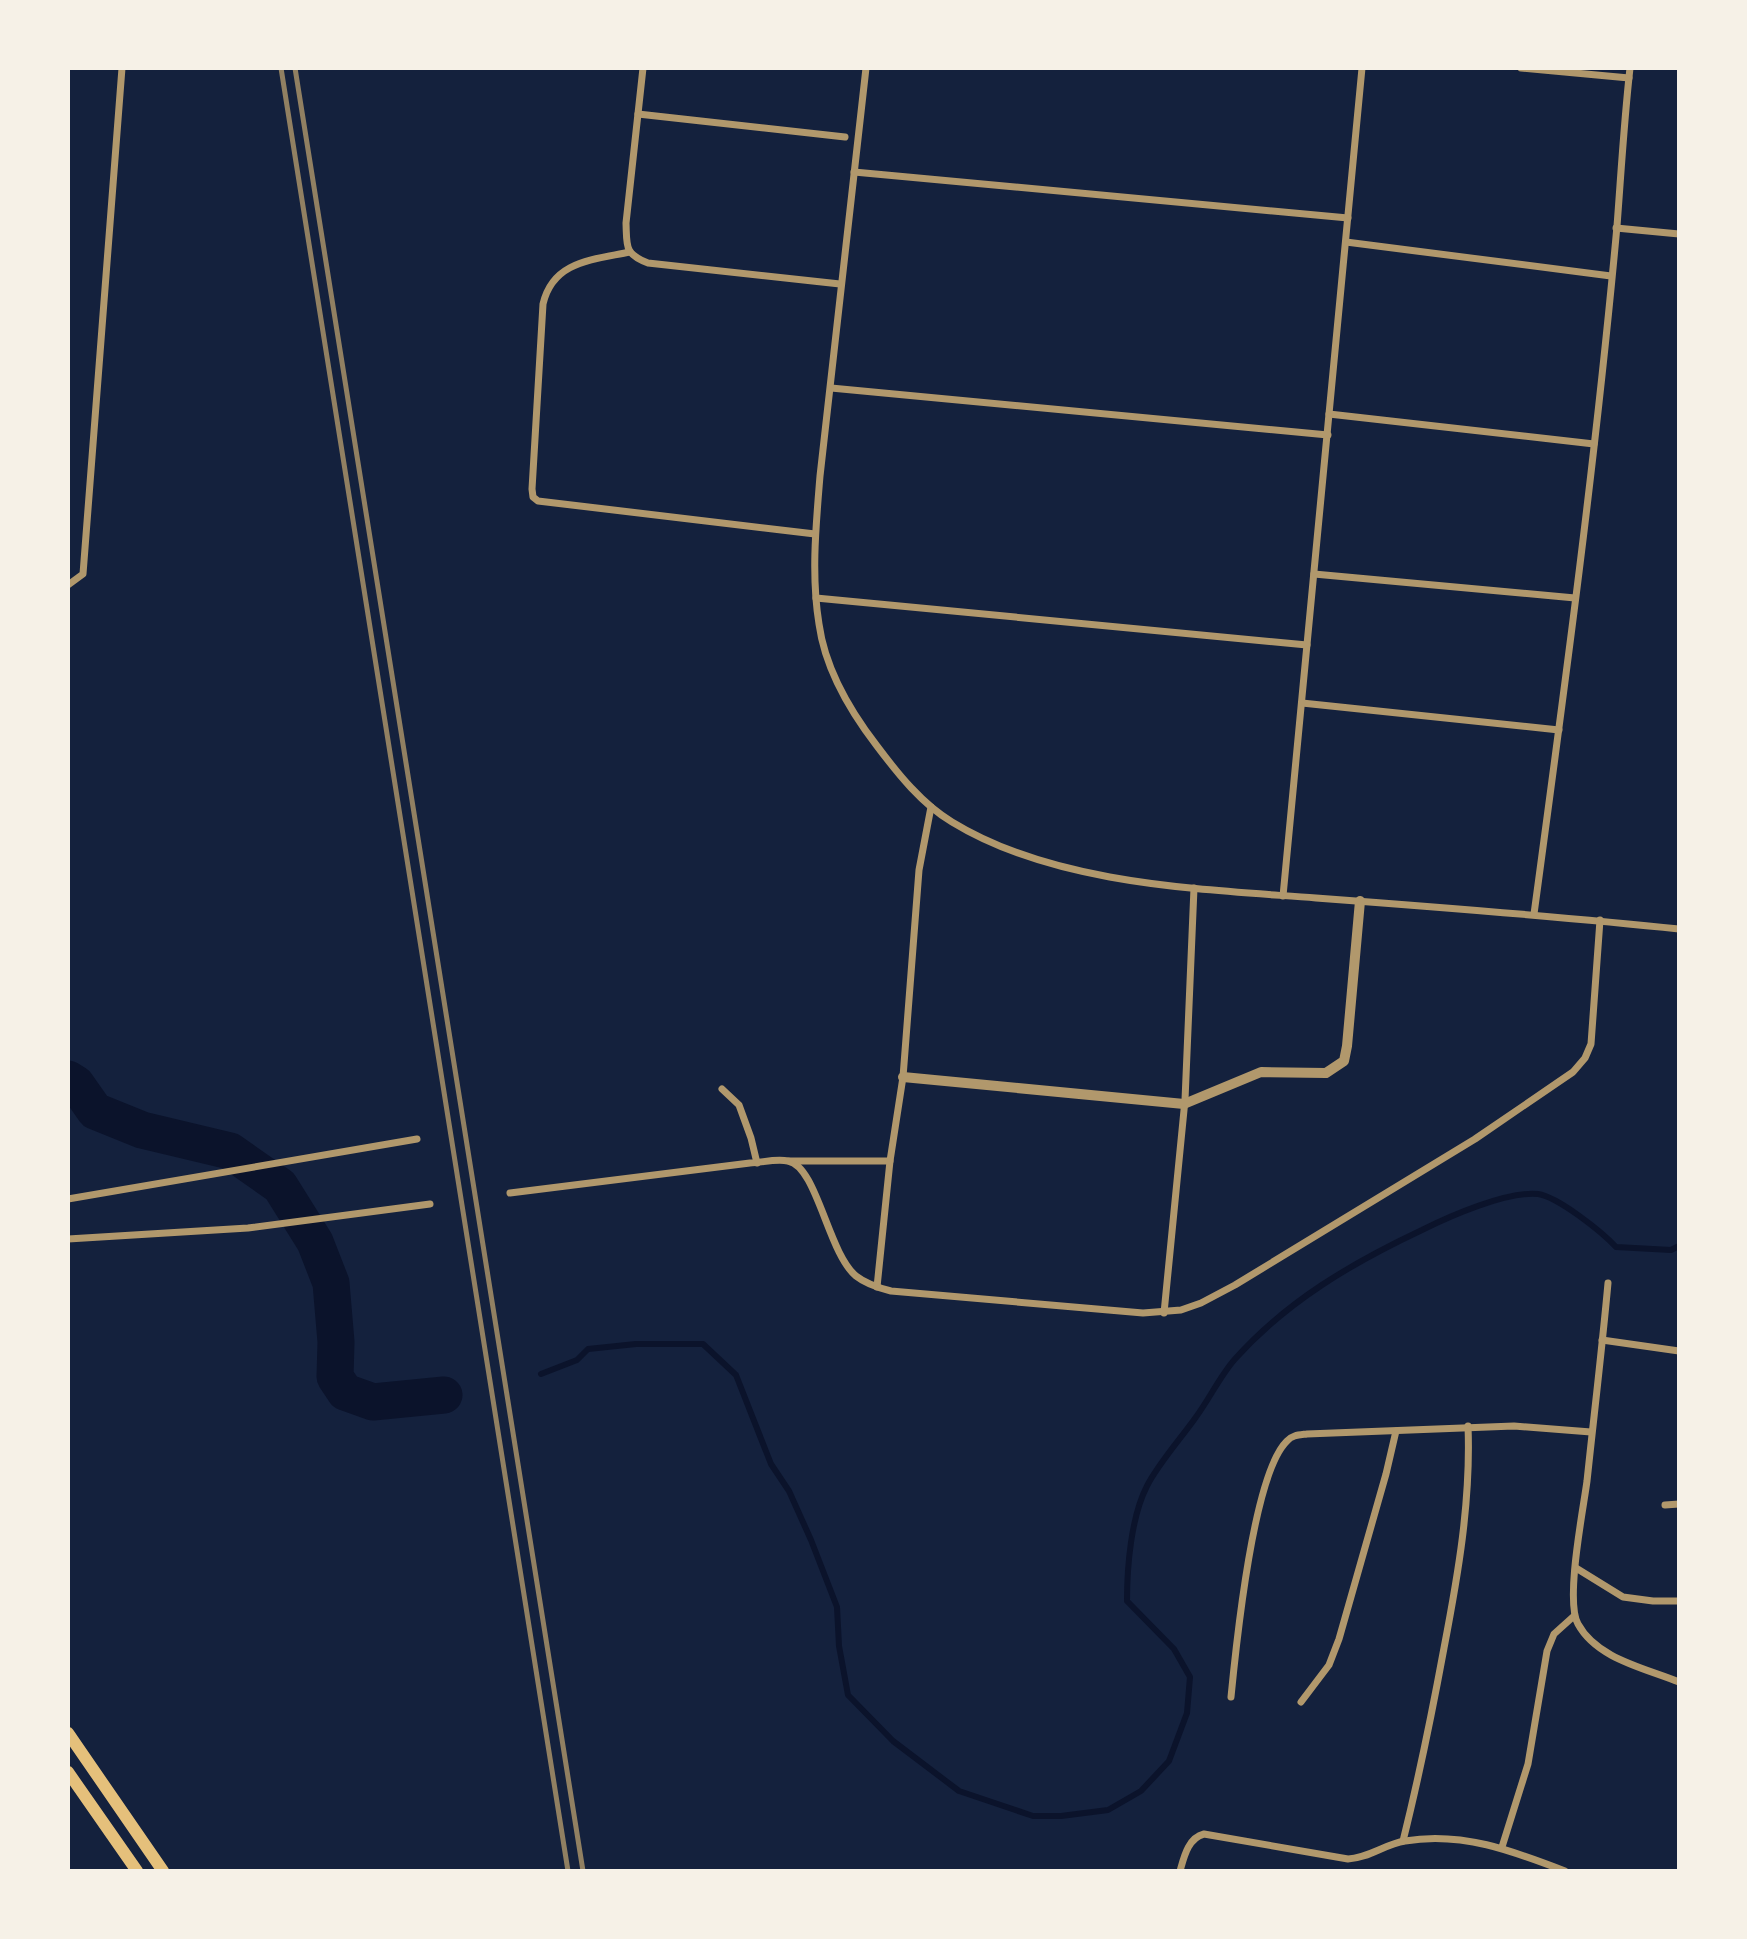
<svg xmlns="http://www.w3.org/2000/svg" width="1747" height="1939" font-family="Quicksand,sans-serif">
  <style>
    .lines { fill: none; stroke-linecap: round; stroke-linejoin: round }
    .stream { stroke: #0b132b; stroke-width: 6 }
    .river { stroke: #0b132b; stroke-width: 37 }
    .minor { stroke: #b1986c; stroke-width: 7 }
    .tertiary { stroke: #b1986c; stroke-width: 10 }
    .secondary { stroke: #e5c07b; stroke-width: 12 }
    .rail { stroke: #918062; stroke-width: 5 }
  </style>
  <rect width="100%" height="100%" fill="#14213d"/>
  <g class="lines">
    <path class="stream" d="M 541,1374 L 577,1360 L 588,1349 L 636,1344 L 703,1344 L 736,1375 L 771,1464 L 789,1491 L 811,1540 L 837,1607 L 839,1646 L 848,1695 L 893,1741 L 959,1791 L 1033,1816 L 1061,1816 L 1108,1810 L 1141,1791 L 1169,1761 L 1187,1713 L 1190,1677 L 1174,1649 L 1127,1601 C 1127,1567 1131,1517 1147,1486 C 1158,1464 1182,1437 1196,1417 C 1210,1398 1220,1376 1235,1359 C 1287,1301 1352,1263 1422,1230 C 1450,1216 1507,1191 1538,1194 C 1558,1197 1601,1231 1616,1247 L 1671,1250 L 1679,1246"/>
    <path class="river" d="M 68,1079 L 76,1084 L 95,1111 L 142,1130 L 230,1151 L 280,1186 L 315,1242 L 331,1283 L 336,1342 L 335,1377 L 345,1392 L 373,1402 L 444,1395"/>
    <g class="minor">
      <path d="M 643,68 L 626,223 C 627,246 624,254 648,263 L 840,284"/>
      <path d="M 866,68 L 820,476 C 816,525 811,575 819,624 C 825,668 850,711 877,746 C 898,774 922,804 952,822 C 1055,885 1199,889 1316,898 C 1437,907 1558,916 1679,929"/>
      <path d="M 1521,68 L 1629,78"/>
      <path d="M 638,114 L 845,137"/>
      <path d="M 854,172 L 1348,218"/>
      <path d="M 1616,228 L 1679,234"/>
      <path d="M 1346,242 L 1611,276"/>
      <path d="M 630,252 C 592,260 553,261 543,304 L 532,489 L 533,497 L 538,501 L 815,534"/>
      <path d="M 831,388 L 1328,435"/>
      <path d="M 1329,414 L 1594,444"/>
      <path d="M 1314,574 L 1575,598"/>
      <path d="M 68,585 L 83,574 L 122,68"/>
      <path d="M 816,598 L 1307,645"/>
      <path d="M 1302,703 L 1559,730"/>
      <path d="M 1283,896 L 1362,68"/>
      <path d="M 1534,914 C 1565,685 1596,456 1617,226 C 1621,174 1624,121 1630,68"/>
      <path d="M 722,1089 L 739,1105 L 751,1138 L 757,1163"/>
      <path d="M 789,1161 L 890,1161"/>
      <path d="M 510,1193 L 750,1163 C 761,1163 776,1158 788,1161 C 817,1166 828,1253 856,1276 C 866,1284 879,1288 891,1291 L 1143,1313 L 1181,1310 L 1201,1303 L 1235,1285 L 1475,1139 L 1573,1072 L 1585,1058 L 1591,1044 L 1600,920"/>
      <path d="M 68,1199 L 417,1139"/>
      <path d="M 68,1239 L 248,1228 L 430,1204"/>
      <path d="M 1608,1283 C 1602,1349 1594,1415 1587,1481 C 1583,1511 1565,1601 1578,1624 C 1597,1659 1645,1668 1679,1682"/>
      <path d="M 877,1287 L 890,1161 L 903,1077 L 919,870 L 931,807"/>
      <path d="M 1164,1313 L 1185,1100 L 1194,888"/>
      <path d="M 1602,1340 L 1679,1351"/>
      <path d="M 1665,1505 L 1679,1504"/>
      <path d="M 1576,1568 L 1623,1597 L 1653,1601 L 1679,1601"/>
      <path d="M 1231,1697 C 1236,1646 1253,1474 1287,1441 C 1292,1435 1299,1435 1307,1434 L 1514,1426 L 1591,1432"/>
      <path d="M 1301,1702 L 1329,1665 L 1339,1639 L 1386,1474 L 1396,1431"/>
      <path d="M 1403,1841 C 1419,1777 1432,1713 1444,1648 C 1458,1575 1471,1501 1468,1426"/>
      <path d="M 1502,1847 L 1528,1764 L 1547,1651 L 1554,1634 L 1574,1616"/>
      <path d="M 1180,1871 C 1184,1857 1188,1838 1204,1834 L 1348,1859 C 1369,1858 1385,1844 1405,1841 C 1461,1831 1513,1851 1565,1871"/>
    </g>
    <path class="tertiary" d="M 903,1077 L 1184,1104 L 1261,1072 L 1326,1073 L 1344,1061 L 1347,1046 L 1360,901"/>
    <g class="secondary">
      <path d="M 68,1733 L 163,1871"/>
      <path d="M 68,1772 L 137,1871"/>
    </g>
    <g class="rail">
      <path d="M 281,68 C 374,670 475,1270 568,1871"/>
      <path d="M 295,68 L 583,1871"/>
    </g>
  </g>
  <rect width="1747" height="1939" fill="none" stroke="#f6f1e7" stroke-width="140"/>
</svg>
